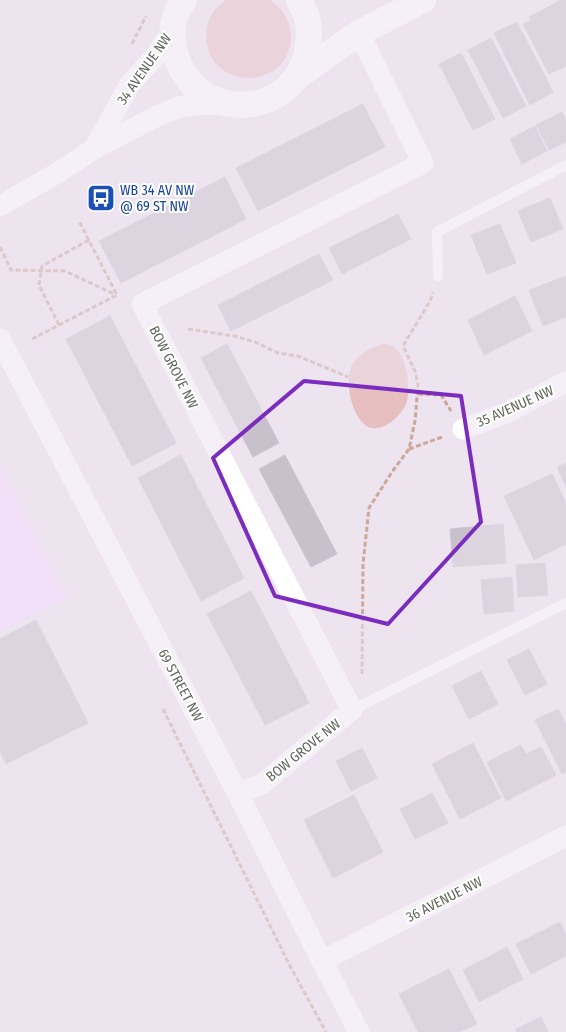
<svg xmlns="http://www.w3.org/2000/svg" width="566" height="1032" font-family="'Fira Sans Condensed',sans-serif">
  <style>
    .commercial { fill: #f6daff }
    .green { fill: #e8bfc0 }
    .building { fill: #c8c1cb; stroke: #cfc2d5 }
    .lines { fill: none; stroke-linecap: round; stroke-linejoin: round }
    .path { stroke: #cca79a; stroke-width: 3; stroke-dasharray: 5 2.5; stroke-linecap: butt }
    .service { stroke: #fff; stroke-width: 10 }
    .minor { stroke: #fff; stroke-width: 21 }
    .tertiary { stroke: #fff; stroke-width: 26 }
    .marked { fill: none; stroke: #7b2cbf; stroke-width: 4; stroke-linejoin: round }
    .labels { text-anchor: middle; stroke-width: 4; stroke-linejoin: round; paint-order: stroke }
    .street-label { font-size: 14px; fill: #60665c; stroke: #fff }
    .transit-label { font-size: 14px; fill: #164399; stroke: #fff; text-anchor: start }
  </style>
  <rect width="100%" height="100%" fill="#ede4f0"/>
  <path class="commercial" d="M 0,463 L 67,598 L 0,632 Z"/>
  <g class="green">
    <path d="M 226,0 L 270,0 C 283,8 292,23 291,39 C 287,95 198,90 207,27 C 208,17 217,5 226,0 Z"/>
    <path d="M 383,344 C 387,344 391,344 394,347 C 406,355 411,388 407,401 C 403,416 377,439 363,423 C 356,416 352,405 350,395 C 345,365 354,354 383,344 Z"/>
  </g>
  <g class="building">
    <path d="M 561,0 L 566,0 L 566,66 L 549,74 L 523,24 L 531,20 L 529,17 Z"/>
    <path d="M 517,22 L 553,92 L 530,105 L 494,33 Z"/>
    <path d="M 491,38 L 526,106 L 503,118 L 468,50 Z"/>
    <path d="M 461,53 L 495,119 L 473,130 L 439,64 Z"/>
    <path d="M 363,104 L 385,147 L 258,211 L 236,168 Z"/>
    <path d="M 562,112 L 566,120 L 566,142 L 549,150 L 536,125 Z"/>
    <path d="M 535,126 L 547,151 L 522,164 L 510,139 Z"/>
    <path d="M 225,177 L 246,219 L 121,283 L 99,241 Z"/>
    <path d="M 550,198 L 563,229 L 531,242 L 518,211 Z"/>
    <path d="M 398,214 L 411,239 L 342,274 L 329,248 Z"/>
    <path d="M 500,224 L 516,263 L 487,274 L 471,235 Z"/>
    <path d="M 319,254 L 333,280 L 231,331 L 218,305 Z"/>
    <path d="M 566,276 L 566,317 L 543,326 L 529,290 Z"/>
    <path d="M 515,296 L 532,331 L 484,355 L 468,320 Z"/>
    <path d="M 110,316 L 176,443 L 132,466 L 66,339 Z"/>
    <path d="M 227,344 L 279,443 L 253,457 L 201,358 Z"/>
    <path d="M 181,455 L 244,578 L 201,601 L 138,478 Z"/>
    <path d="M 285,455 L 337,554 L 311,567 L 259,469 Z"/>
    <path d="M 566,463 L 566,486 L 557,467 Z"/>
    <path d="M 552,474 L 566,503 L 566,544 L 534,560 L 504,496 Z"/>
    <path d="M 503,524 L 506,563 L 453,567 L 450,529 Z"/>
    <path d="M 545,563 L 548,595 L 518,597 L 516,565 Z"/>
    <path d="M 512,577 L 514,611 L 484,614 L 481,580 Z"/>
    <path d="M 251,591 L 309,703 L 265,725 L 207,614 Z"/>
    <path d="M 36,620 L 88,723 L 6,764 L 0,751 L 0,639 Z"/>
    <path d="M 529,649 L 547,684 L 525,695 L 507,660 Z"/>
    <path d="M 481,671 L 498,704 L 469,719 L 452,686 Z"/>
    <path d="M 558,709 L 566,724 L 566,772 L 562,774 L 535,720 Z"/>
    <path d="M 473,743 L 501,798 L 460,819 L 432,764 Z"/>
    <path d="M 521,745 L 526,754 L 541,747 L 556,775 L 506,801 L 487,762 Z"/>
    <path d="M 362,748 L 377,778 L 351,791 L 336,761 Z"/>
    <path d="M 432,793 L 448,823 L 415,839 L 400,809 Z"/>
    <path d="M 354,795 L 383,852 L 333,878 L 304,820 Z"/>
    <path d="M 560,922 L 566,934 L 566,956 L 531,974 L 516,944 Z"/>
    <path d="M 507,947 L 523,979 L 479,1002 L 463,970 Z"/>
    <path d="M 449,969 L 477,1024 L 460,1032 L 418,1032 L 399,994 Z"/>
    <path d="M 541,1017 L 548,1032 L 517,1032 L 516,1029 Z"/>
  </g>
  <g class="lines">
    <g class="path">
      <path d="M 132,44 L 146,16"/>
      <path d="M 0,247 L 11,270 L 65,271 L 116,295"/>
      <path d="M 59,325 L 39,285 L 42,266 L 89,240"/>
      <path d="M 188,329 L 234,336 L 255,342 L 278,353 L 298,356 L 348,377"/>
      <path d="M 32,339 L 117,295 L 79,221"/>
      <path d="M 418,394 L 441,395 L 451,411"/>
      <path d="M 409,449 L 442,437"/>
      <path d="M 362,674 L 363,564 L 369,508 L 392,472 L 409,449 L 415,421 L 418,385 L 415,371 L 403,346 L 430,301 L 433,292"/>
      <path d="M 163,709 L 290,966 L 326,1032"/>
    </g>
    <g class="service">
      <path d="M 438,276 L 437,232 L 566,165"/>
      <path d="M 352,710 L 566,603"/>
    </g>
    <g class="minor">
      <path d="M 94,149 L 130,84 L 157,54 L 169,35 L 173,24"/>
      <path d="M 0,206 L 59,172 L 94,149 L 153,118 L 179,107 L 204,104 L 226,105"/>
      <path d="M 0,339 L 238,794 L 322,961 L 359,1032"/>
      <path d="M 463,429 L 506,413 L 566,382"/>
      <path d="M 238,794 L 262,784 L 352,710 L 142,304 L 423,163 L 359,33"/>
      <path d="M 322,961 L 566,836"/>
    </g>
    <g class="tertiary">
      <path d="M 184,0 C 181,4 178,9 176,14 C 170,30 172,50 180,66 C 207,124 294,115 307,52 C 309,41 310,29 307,17 C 305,12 302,6 299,0"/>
      <path d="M 297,77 L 324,57 L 359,33 L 423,0"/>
    </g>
  </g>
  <path d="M0 0H566V1032H0ZM 304,381 L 461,396 L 481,522 L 388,624 L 275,596 L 213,458 Z" fill="#ede4f0" fill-opacity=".55" fill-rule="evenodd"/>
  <path class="marked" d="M 304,381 L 461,396 L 481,522 L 388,624 L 275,596 L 213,458 Z"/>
  <defs>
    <symbol id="bus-square" viewBox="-11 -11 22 22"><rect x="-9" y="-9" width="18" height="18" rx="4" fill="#1a4fb4" stroke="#fff"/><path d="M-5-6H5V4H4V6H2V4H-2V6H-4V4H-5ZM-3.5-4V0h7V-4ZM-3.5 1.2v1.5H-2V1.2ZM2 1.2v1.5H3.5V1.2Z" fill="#fff"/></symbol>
  </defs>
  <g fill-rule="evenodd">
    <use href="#bus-square" x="85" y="182" width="32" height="32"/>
  </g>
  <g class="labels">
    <g class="street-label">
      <text transform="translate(144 69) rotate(-55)" y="5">34 AVENUE NW</text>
      <text transform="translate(174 367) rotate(63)" y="5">BOW GROVE NW</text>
      <text transform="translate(515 406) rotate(-24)" y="5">35 AVENUE NW</text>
      <text transform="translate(181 685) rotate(62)" y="5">69 STREET NW</text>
      <text transform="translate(303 750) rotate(-39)" y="5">BOW GROVE NW</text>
      <text transform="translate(444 899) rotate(-27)" y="5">36 AVENUE NW</text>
    </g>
    <g class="transit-label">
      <text x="120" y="195">WB 34 AV NW<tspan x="120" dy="16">@ 69 ST NW</tspan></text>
    </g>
  </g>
</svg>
